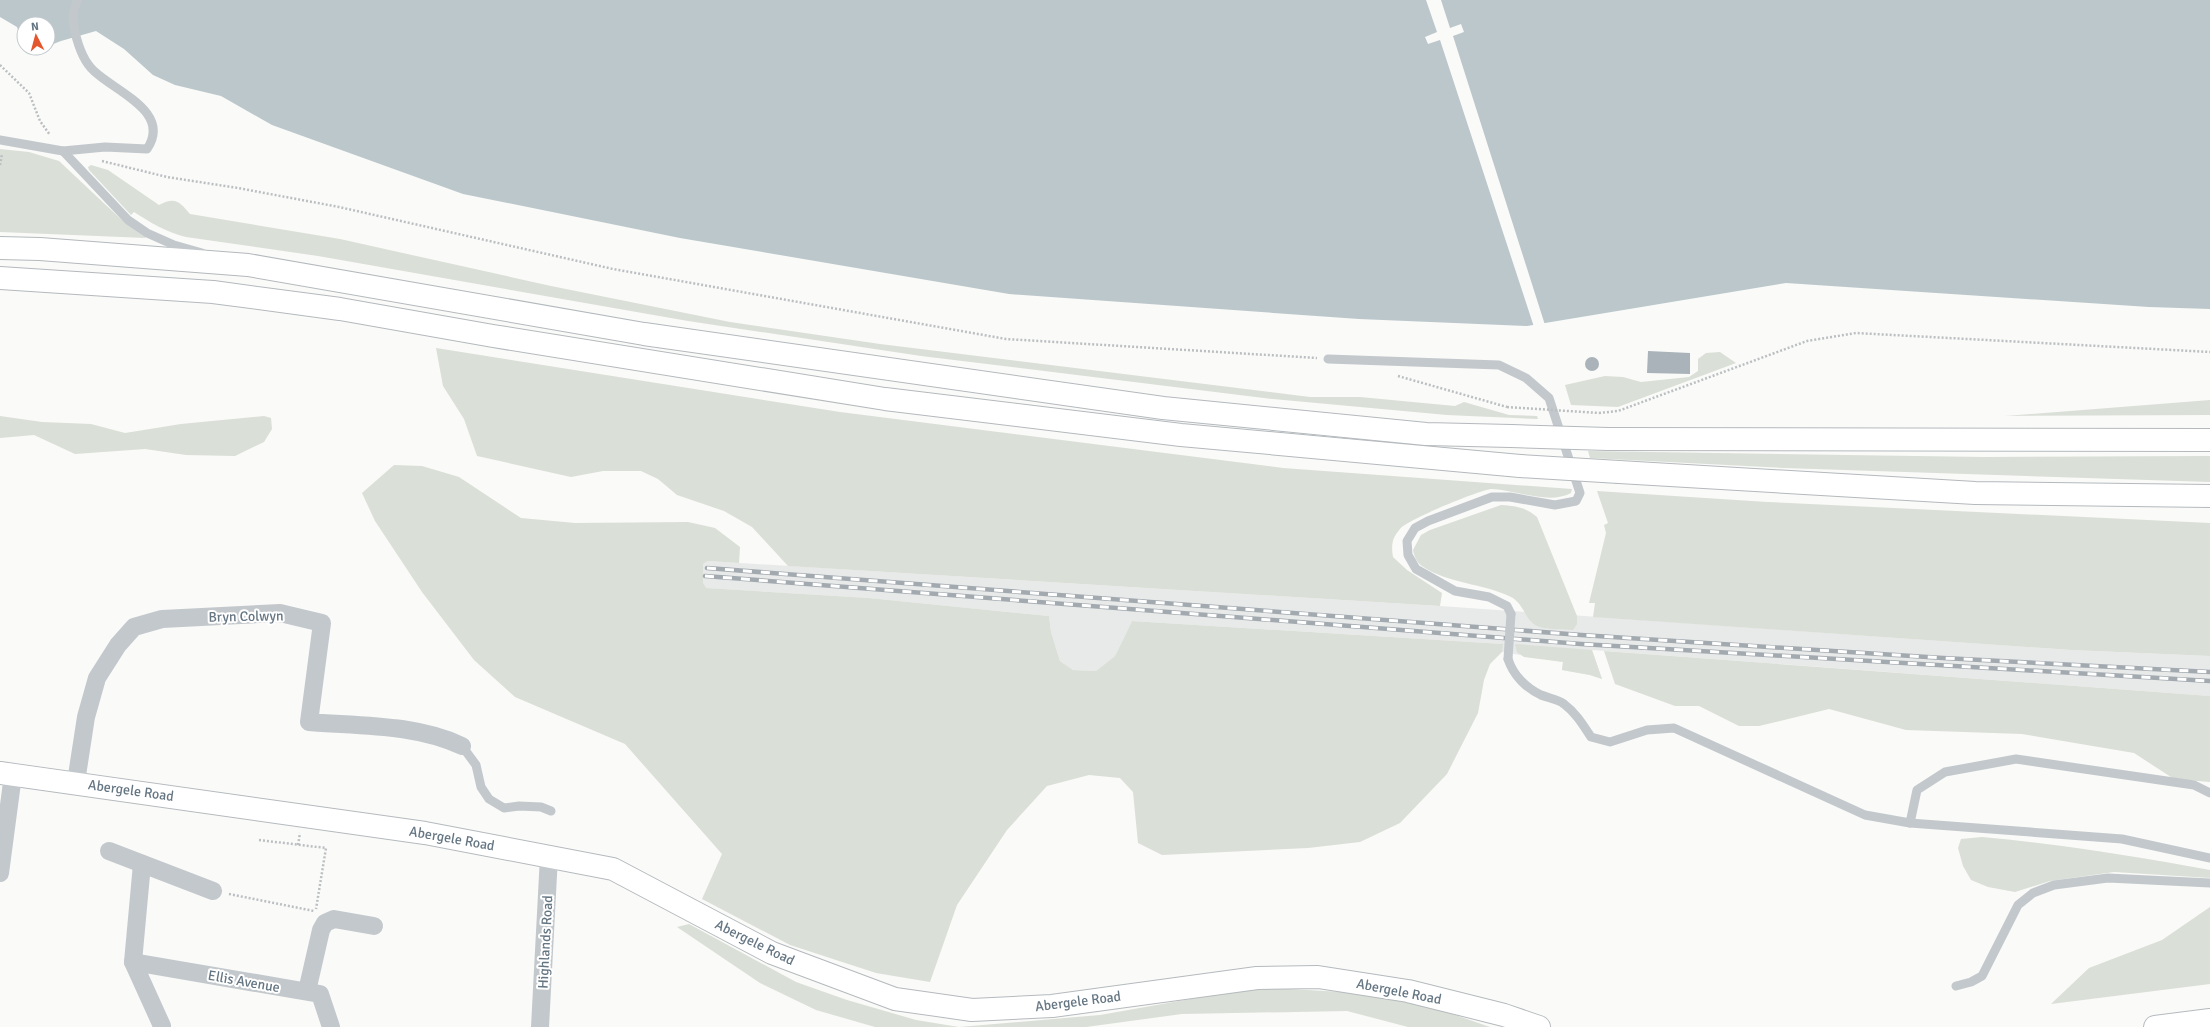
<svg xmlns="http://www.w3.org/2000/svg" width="2210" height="1027" font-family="Signika,sans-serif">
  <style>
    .built { fill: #e8e9e9 }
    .green { fill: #dadfd7 }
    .water { fill: #bbc7cb }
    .pier { fill: #fafaf8 }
    .building { fill: #aab3b9 }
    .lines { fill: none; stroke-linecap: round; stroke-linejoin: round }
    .primary-casing { stroke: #b5babe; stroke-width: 24 }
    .trunk-casing { stroke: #b4b9bd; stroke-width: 24 }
    .path { stroke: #bbbfc2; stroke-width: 2.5; stroke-dasharray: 2 2; stroke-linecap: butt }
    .service { stroke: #c3c8cc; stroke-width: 9 }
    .minor { stroke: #c3c8cc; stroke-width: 18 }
    .primary { stroke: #fff; stroke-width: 22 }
    .trunk { stroke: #fff; stroke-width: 22 }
    .rail-casing { stroke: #a2aab0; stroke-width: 4.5 }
    .rail { stroke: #fff; stroke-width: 3; stroke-dasharray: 9; stroke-linecap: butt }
    .trunk-bridge-casing { stroke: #b4b9bd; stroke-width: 24; stroke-linecap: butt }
    .path-bridge { stroke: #bbbfc2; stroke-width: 2.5; stroke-dasharray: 2 2; stroke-linecap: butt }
    .service-bridge { stroke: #c3c8cc; stroke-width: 9 }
    .trunk-bridge { stroke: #fff; stroke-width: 22 }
    .labels { text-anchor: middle; stroke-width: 4; stroke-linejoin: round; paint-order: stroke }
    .street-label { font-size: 14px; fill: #657683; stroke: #fff }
  </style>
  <rect width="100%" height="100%" fill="#fafaf8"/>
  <path class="built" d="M 708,561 L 1440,606 L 2071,650 L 2210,656 L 2210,696 L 1592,650 L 1602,679 L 1590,675 L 1562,670 L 1563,662 L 1502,652 L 1502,644 L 1132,621 L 1115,656 L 1096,671 L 1073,670 L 1060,661 L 1051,632 L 1049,616 L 869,598 L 705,588 L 703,583 L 703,564 Z"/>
  <g class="green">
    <path d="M 0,149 L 29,152 L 59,161 L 125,223 L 146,238 L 0,232 Z"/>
    <path d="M 91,165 L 108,170 L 159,205 C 175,196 180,202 190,214 L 340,239 L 551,286 L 730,322 L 880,344 L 1310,397 L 1360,397 L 1455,406 L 1464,402 L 1509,415 L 1537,416 L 1538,419 L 1447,415 L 1273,399 L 921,356 L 688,321 L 318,256 L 186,237 C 166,232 151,223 134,212 L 131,215 L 89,170 L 88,167 Z"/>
    <path d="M 436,348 L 840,412 L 1283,468 L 1572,489 L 1571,493 C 1548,505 1517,490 1492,489 C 1482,489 1406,520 1400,529 C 1392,538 1391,545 1393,557 L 1407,570 L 1442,593 L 1440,606 L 788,566 L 752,527 L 724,511 L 677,495 L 658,479 L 641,471 L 603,471 L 571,477 L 477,456 L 464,419 L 443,386 Z"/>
    <path d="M 1720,352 L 1736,363 L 1618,407 L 1571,405 L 1565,385 L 1605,376 L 1623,377 L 1641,382 L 1689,377 L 1698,371 L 1698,359 L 1706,353 Z"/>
    <path d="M 2210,400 L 2210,415 L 2005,416 Z"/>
    <path d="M 0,416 L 42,422 L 91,424 L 125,433 L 181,424 L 264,416 L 271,418 L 272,429 L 264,442 L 235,456 L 186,455 L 145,449 L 75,454 L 34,435 L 0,438 Z"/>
    <path d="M 1588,451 L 1984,457 L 2210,456 L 2210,482 L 1784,468 L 1590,458 Z"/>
    <path d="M 394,465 L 422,466 L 459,477 L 521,518 L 575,523 L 688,522 L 715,528 L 740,547 L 739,563 L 708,561 L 703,564 L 703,583 L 706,588 L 869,598 L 1049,616 L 1051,632 L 1060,661 L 1073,670 L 1096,671 L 1115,656 L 1132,621 L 1503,644 L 1502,652 L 1490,664 L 1484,680 L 1478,713 L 1447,774 L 1400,823 L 1360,842 L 1308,848 L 1162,855 L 1138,843 L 1133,792 L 1120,778 L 1089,775 L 1047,786 L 1007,830 L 957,905 L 930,982 L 876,973 L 790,945 L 702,899 L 722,854 L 625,744 L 515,697 L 474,660 L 422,592 L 375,521 L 362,493 Z"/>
    <path d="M 1597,491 L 1767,502 L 2210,523 L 2210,656 L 2071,650 L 1593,617 L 1595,603 L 1589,603 L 1606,533 L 1604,525 L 1608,523 Z"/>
    <path d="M 1501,505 C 1515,506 1526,507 1537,517 L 1577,616 L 1577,624 L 1573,630 C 1563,629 1550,630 1540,627 C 1525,623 1525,604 1511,597 C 1483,583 1448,584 1422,566 C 1417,563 1414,556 1413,550 L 1421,535 L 1430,530 Z"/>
    <path d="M 1515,644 L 1592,650 L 1602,679 L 1590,675 L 1562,670 L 1563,662 L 1524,657 L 1517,652 Z"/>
    <path d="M 1604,651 L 2210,696 L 2210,782 L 2174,779 L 2134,753 L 2022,734 L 1906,730 L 1829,709 L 1759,726 L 1739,726 L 1699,706 L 1675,706 L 1615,684 Z"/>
    <path d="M 1982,837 C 2059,844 2134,856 2210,870 L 2210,878 L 2114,872 L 2050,881 L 2015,892 L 1988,887 L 1971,880 L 1963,866 L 1958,848 L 1961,839 Z"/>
    <path d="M 2210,907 L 2210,984 L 2051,1004 L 2089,968 L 2162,940 Z"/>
    <path d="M 689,924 L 796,982 L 847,1000 L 916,1020 L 959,1027 L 1100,1015 L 1230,992 L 1271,988 L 1362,993 L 1415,1001 L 1490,1027 L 1408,1027 L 1347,1011 L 1182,1014 L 1086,1027 L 875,1027 L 816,1010 L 760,983 L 677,927 Z"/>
  </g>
  <path class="water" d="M 0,0 L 2210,0 L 2210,309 L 2149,307 L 1786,283 L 1527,326 L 1359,319 L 1009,294 L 680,238 L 463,194 L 272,125 L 221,96 L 175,85 L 153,75 L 124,49 L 96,31 L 61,41 L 48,46 L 48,24 L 24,24 L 24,46 L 17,27 L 0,17 Z"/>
  <path class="pier" d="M 1426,0 L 1441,0 L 1450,28 L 1461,24 L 1464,32 L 1453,36 L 1545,325 L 1534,327 L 1440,40 L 1428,44 L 1425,37 L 1437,32 Z"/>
  <g class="building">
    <path d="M 1648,351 L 1690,353 L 1690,374 L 1647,373 Z"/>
    <circle cx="1592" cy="364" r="7"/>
  </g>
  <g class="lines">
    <defs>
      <g id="primary">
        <path d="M 0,773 L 425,833 L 613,869 L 772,953 L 895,999 L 972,1010 L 1052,1006 L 1257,978 L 1318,977 L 1408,991 L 1504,1015 L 1539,1027"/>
        <path d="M 2155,1027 L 2210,1020"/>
      </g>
      <g id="trunk">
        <path d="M 0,248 L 40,249 L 248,265 L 644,334 L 1163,408 L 1426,434 L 1511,436"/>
        <path d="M 0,278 L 213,292 L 340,309 L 493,336 L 885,399 L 1181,435 L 1520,466"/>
        <path d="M 1608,439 L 2210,440"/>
        <path d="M 1619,472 L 1975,493 L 2210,496"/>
      </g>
    </defs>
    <use href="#primary" class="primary-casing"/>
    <use href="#trunk" class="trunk-casing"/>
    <g class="path">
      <path d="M 0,65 L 29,93 L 40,121 L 50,135"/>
      <path d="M 102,161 L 167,177 L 238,188 L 339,207 L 613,269 L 1006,339 L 1317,358"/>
      <path d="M 0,165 L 2,154"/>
      <path d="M 1398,376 L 1507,407"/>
      <path d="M 1599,413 L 1618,411 L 1807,341 L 1856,333 L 2210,352"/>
      <path d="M 259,840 L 326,848 L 316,909"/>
      <path d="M 298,845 L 300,833"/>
      <path d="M 229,894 L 314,911"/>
    </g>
    <g class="service">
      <path d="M 0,140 L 63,151 L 105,147 L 147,149 C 172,112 116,92 94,71 C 84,62 78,45 75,32 C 72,21 72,10 78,0"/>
      <path d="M 63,151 L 128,220 L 147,233 L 174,245 L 202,253"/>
      <path d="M 1328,359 L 1499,365 L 1526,378 L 1549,398 L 1580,493 L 1576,501 L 1555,505 L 1510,497 L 1492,497 L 1428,521 L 1415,528 L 1407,541 L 1408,555 L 1416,569 L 1455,591 L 1489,597 L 1507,606 L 1511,614"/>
      <path d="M 1508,659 C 1513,675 1526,688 1541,695 C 1548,698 1558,699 1564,704 C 1576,713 1583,725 1591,737 L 1610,742 L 1647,730 L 1674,728 L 1865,815 L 1910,823 L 2122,839 L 2210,858"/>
      <path d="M 462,746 L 476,765 L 481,787 L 489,799 L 504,808 L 519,806 L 541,807 L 551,811"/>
      <path d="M 1910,823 L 1917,790 L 1945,772 L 2016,759 L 2194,785 L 2210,793"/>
      <path d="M 1956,986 L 1971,982 L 1982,976 L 2018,905 L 2033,893 L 2054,885 L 2108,878 L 2210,883"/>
    </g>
    <g class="minor">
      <path d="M 76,782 L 86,717 L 97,678 L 118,645 L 134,627 L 162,619 L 280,613 L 322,623 L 309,722 C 359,726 416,724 462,746"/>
      <path d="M 109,851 L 213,891"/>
      <path d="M 0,873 L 13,775"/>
      <path d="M 133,962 L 142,864"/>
      <path d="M 307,991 L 321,930 L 325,923 L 334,919 L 374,926"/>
      <path d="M 162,1026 L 133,962 L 320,994 L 331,1027"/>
      <path d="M 540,1027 L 549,856"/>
    </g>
    <use href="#primary" class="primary"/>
    <use href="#trunk" class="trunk"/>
    <defs>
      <g id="rail">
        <path d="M 707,568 L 1581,635 L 1943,658 L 2210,672"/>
        <path d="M 705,576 L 1581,644 L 2210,681"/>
      </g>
    </defs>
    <use href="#rail" class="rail-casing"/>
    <use href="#rail" class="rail"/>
    <defs>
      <g id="trunk-bridge">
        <path d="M 1511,436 L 1608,439"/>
        <path d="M 1520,466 L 1619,472"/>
      </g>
    </defs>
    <use href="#trunk-bridge" class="trunk-bridge-casing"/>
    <path class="path-bridge" d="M 1507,407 L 1599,413"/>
    <path class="service-bridge" d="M 1508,659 L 1511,614"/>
    <use href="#trunk-bridge" class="trunk-bridge"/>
  </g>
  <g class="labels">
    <g class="street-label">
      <text transform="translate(246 616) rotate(-1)" y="5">Bryn Colwyn</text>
      <text transform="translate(131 790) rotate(8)" y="5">Abergele Road</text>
      <text transform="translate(452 838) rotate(10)" y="5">Abergele Road</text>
      <text transform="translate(545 942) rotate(-87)" y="5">Highlands Road</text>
      <text transform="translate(755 942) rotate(26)" y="5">Abergele Road</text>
      <text transform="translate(244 981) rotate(10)" y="5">Ellis Avenue</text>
      <text transform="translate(1399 991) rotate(11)" y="5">Abergele Road</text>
      <text transform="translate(1078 1001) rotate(-7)" y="5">Abergele Road</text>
    </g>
  </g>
  <g transform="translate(36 36) rotate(354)"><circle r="19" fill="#ffffff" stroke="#c1c8cd"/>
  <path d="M0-3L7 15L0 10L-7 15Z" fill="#e4572e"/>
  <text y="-6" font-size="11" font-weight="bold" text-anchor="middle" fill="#657683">N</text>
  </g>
</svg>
